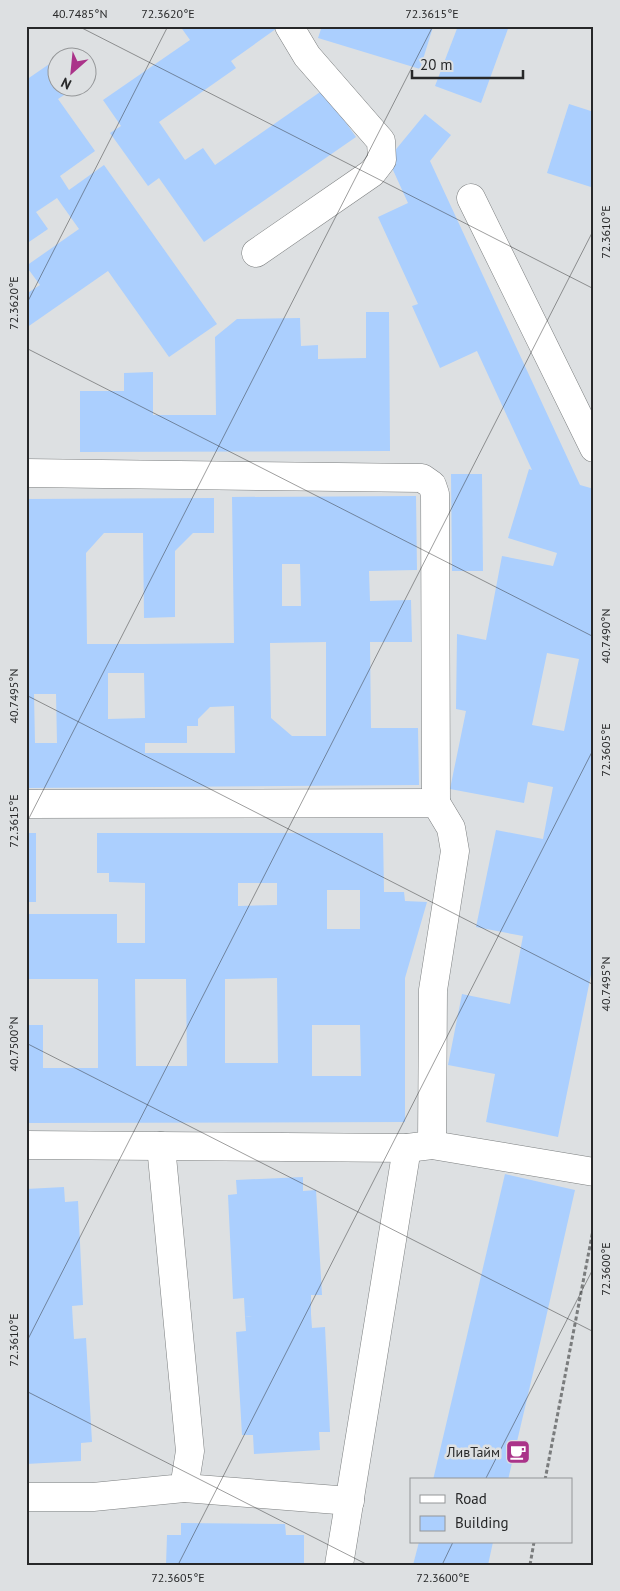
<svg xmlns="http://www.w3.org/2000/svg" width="620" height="1591" font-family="'PT Sans',sans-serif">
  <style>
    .building { fill: #abcffe; fill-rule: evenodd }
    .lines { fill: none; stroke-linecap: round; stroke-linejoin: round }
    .minor-casing { stroke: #7b7e7f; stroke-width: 29 }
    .path { stroke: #7a7c7d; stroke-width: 3; stroke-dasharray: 4 2.5; stroke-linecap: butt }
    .minor { stroke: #fff; stroke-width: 28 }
    .ticks { fill: none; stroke: #272829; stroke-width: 1; stroke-opacity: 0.45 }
    .labels { text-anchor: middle; stroke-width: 5; stroke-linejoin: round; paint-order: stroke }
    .poi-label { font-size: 14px; fill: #272829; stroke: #dde0e2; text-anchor: end }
    .neatline { fill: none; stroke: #272829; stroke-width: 2 }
    .ticks-label { font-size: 12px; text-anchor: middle; fill: #272829 }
  </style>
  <rect width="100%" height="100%" fill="#dde0e2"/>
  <g class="building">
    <path d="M 180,26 L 280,26 L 231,61 L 236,68 L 159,122 L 185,160 L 203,148 L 215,165 L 323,90 L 356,137 L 204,242 L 159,178 L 148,186 L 110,133 L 121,126 L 103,100 L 190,40 Z"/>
    <path d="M 322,26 L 430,26 L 433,27 L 420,69 L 318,38 Z"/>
    <path d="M 458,26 L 509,26 L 481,103 L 435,86 Z"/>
    <path d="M 58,58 L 58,88 L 75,88 L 58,99 L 95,151 L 60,176 L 69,190 L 104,165 L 217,324 L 169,357 L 108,271 L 26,328 L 26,294 L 40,285 L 26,266 L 79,229 L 57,198 L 36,212 L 48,229 L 26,244 L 26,80 Z"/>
    <path d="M 569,104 L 594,112 L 594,188 L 547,173 Z"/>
    <path d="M 425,114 L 451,135 L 430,161 L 580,485 L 594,489 L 594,960 L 558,1137 L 486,1122 L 495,1074 L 448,1065 L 462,994 L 510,1004 L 523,936 L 476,927 L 496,830 L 543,839 L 553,787 L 528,782 L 524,803 L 450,789 L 466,711 L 456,709 L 457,634 L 486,640 L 502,556 L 553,566 L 557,553 L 508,538 L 529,469 L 532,470 L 477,351 L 440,368 L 412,306 L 418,304 L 378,217 L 408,203 L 388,159 ZM 547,653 L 579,659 L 564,731 L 532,725 Z"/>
    <path d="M 366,312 L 389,312 L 390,451 L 80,452 L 80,391 L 124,391 L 124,373 L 153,372 L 153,415 L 216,415 L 215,337 L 237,319 L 300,318 L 301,346 L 318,345 L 318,359 L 366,358 Z"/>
    <path d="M 451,474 L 482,474 L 483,571 L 452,571 Z"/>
    <path d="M 416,496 L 417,570 L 369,571 L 370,601 L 411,600 L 412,642 L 370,642 L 371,728 L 418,728 L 419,785 L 26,788 L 26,499 L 214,498 L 214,533 L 193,533 L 175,551 L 175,617 L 144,618 L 143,533 L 104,533 L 86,553 L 87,644 L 144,644 L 234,643 L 232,497 ZM 282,564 L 300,564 L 301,606 L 282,606 ZM 326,642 L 326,736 L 292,736 L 271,718 L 270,643 ZM 108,673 L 144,673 L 145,718 L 108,719 ZM 34,694 L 56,694 L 57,743 L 35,743 ZM 234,706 L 235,753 L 145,753 L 145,743 L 187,743 L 187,726 L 198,726 L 198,719 L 210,707 Z"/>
    <rect x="26" y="833" width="10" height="69"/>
    <path d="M 97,833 L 383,833 L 384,892 L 404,892 L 405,901 L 427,902 L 405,978 L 405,1122 L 26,1123 L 26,1025 L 43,1025 L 43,1068 L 98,1068 L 98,979 L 26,979 L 26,914 L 117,914 L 117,943 L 145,943 L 145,883 L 109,882 L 109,873 L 97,873 ZM 238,883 L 277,883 L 277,905 L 238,906 ZM 327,890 L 360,890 L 360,929 L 327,929 ZM 277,978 L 278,1063 L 225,1063 L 225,979 ZM 135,979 L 186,979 L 187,1066 L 136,1066 ZM 312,1025 L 360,1025 L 361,1076 L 312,1076 Z"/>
    <path d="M 505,1174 L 575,1190 L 545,1322 L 508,1480 L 433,1480 Z"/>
    <path d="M 303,1177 L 303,1191 L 316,1190 L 322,1295 L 311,1295 L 311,1314 L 312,1328 L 325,1327 L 330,1432 L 319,1432 L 320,1450 L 254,1454 L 253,1435 L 242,1435 L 236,1332 L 246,1331 L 245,1317 L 252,1316 L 245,1317 L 244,1298 L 233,1299 L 228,1195 L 237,1194 L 236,1180 Z"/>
    <path d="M 64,1187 L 65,1202 L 78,1201 L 83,1305 L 72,1306 L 73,1324 L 74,1339 L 86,1338 L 92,1442 L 81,1443 L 81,1461 L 26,1464 L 26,1189 Z"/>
    <path d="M 181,1523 L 285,1524 L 286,1535 L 304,1535 L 304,1565 L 166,1565 L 167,1535 L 181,1535 Z"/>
    <path d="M 419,1542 L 493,1542 L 488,1565 L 413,1565 Z"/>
  </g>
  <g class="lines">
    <defs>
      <g id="minor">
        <path d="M 471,198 L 594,448"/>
        <path d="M 256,253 L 372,173 L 382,160 L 381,141 L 307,56 L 289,26"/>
        <path d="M 26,473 L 422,478 L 432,485 L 435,494 L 436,803"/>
        <path d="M 26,804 L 436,803 L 451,828 L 455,851 L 433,990 L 432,1145"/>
        <path d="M 26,1145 L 407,1148 L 432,1145 L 594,1172"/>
        <path d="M 184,1488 L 350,1501"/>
        <path d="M 26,1497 L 93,1497 L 184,1488 L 190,1451 L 161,1146"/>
        <path d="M 339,1565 L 407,1148"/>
      </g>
    </defs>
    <use href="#minor" class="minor-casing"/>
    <g class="path">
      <path d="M 545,1480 L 594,1225"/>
      <path d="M 530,1565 L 534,1542"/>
    </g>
    <use href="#minor" class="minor"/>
  </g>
  <path class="ticks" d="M 78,26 L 594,289M 26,305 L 168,26M 26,348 L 594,637M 26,695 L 594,985M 26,824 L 433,26M 26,1043 L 594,1332M 26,1343 L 594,229M 26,1391 L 368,1565M 485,1480 L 594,1267M 178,1565 L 594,748M 442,1565 L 453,1542"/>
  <defs>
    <symbol id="cafe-square" viewBox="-11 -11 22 22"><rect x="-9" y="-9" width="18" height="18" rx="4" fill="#aa3389" stroke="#dde0e2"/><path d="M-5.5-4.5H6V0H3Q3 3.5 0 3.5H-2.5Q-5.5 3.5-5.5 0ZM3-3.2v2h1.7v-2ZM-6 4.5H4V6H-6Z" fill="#fff"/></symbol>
  </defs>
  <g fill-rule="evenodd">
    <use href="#cafe-square" x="504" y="1438" width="28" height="28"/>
  </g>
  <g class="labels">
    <g class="poi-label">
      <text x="500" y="1457">ЛивТайм</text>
    </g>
  </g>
  <rect width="620" height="1591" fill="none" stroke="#dde0e2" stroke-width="55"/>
  <rect x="410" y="1478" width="162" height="65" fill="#dde0e2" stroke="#949698"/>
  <rect x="420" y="1495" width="25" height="8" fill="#ffffff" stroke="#949698"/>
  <text x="455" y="1504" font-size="15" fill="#272829">Road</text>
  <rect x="420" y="1516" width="25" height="15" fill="#abcffe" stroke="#949698"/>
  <text x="455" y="1528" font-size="15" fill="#272829">Building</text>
  <g transform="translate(72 72) rotate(207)"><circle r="24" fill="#dde0e2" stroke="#949698"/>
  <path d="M0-4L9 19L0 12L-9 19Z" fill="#aa3389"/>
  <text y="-8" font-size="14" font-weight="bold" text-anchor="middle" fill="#272829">N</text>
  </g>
  <path d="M412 70v8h111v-8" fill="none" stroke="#272829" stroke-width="2.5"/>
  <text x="420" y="70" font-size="15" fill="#272829" stroke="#dde0e2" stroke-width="4" paint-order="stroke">20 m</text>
  <rect x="28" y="28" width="564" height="1536" class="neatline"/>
  <g class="ticks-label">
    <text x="80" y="18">40.7485°N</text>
    <text x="168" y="18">72.3620°E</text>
    <text x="432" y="18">72.3615°E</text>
    <text transform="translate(606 232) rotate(-90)" y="4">72.3610°E</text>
    <text transform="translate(14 303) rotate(-90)" y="4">72.3620°E</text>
    <text transform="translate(606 636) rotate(-90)" y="4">40.7490°N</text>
    <text transform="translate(14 696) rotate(-90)" y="4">40.7495°N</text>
    <text transform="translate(606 750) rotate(-90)" y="4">72.3605°E</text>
    <text transform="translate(14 821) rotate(-90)" y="4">72.3615°E</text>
    <text transform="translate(606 984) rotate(-90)" y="4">40.7495°N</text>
    <text transform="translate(14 1044) rotate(-90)" y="4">40.7500°N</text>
    <text transform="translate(606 1269) rotate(-90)" y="4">72.3600°E</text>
    <text transform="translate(14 1340) rotate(-90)" y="4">72.3610°E</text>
    <text x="178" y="1582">72.3605°E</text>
    <text x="443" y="1582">72.3600°E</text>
  </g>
</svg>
